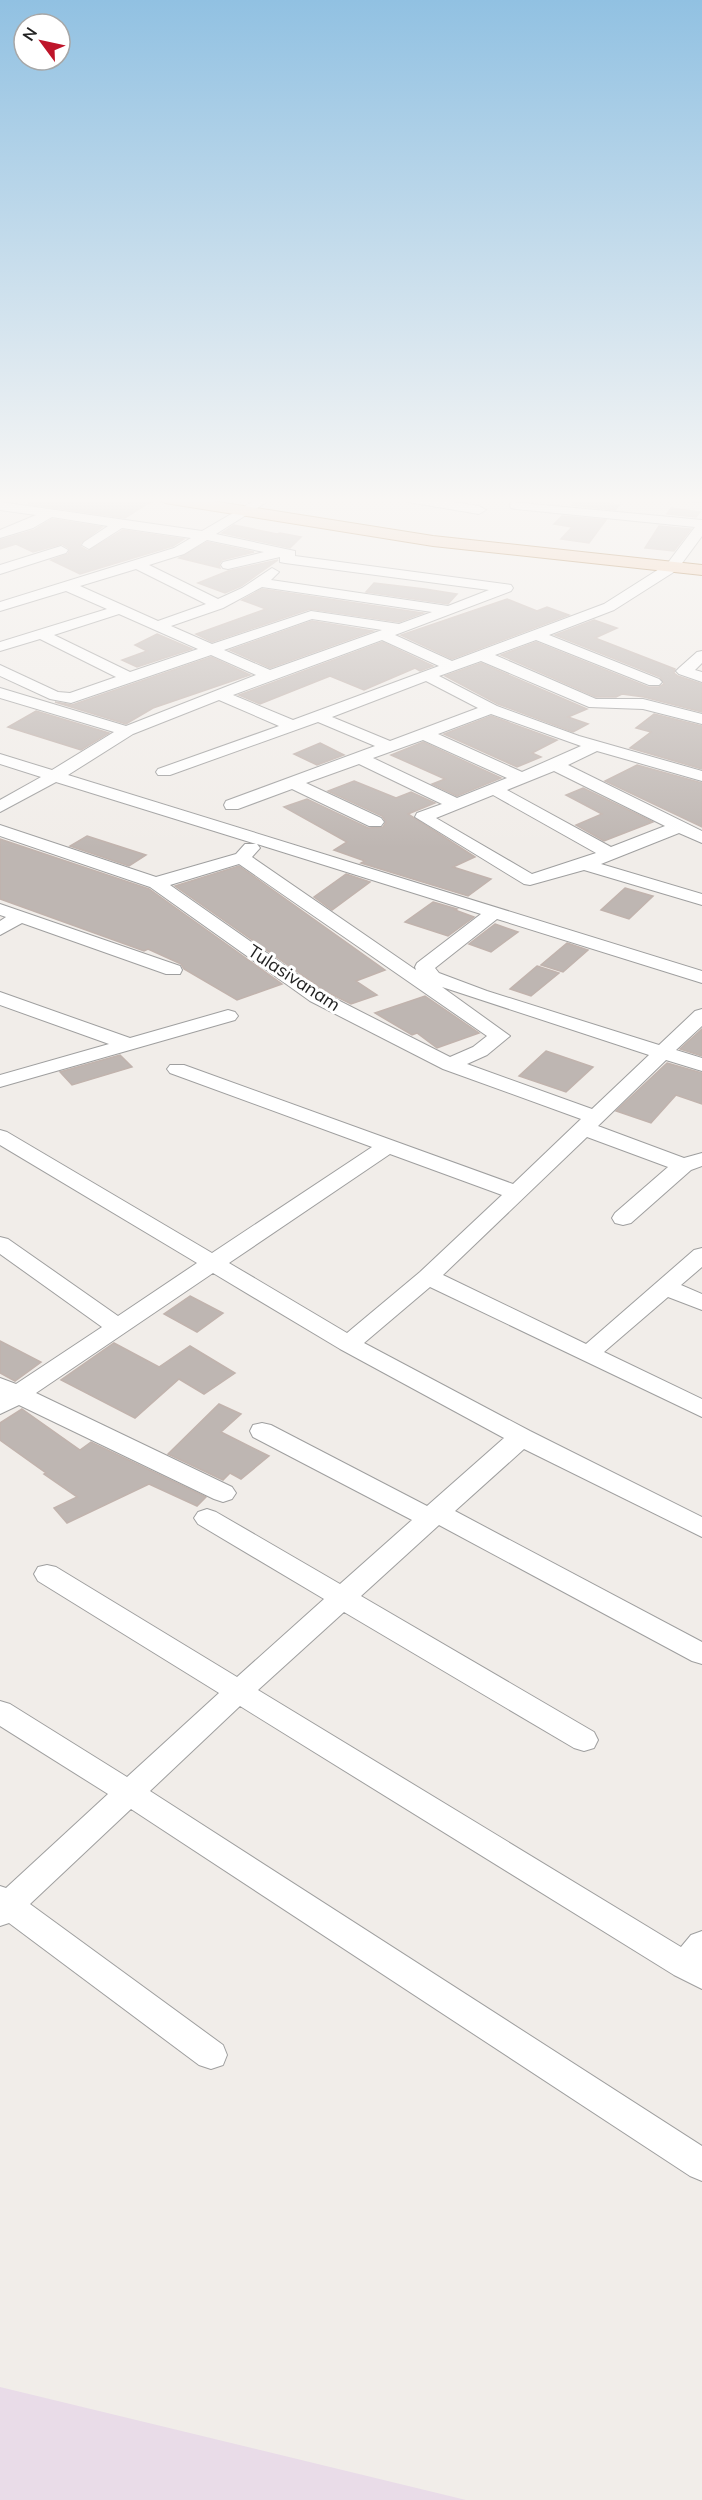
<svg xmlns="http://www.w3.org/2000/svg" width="702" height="2500" font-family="Mulish,sans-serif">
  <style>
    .industrial { fill: #e9dce8 }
    .building { fill: #beb6b2; stroke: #c1b3ad; stroke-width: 1.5 }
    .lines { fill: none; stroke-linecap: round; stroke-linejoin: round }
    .minor-casing { stroke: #9f9f9f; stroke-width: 2 }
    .major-casing { stroke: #8f5510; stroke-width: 2 }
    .minor { fill: #fff; fill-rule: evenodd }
    .major { fill: #f3ccac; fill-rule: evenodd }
    .labels { text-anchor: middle; stroke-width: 6; stroke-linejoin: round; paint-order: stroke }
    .street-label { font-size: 18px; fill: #222; stroke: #fff }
  </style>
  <rect width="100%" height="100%" fill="#f1ede9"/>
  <path class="industrial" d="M 0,2387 L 466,2500 L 0,2500 Z"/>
  <g class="building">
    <path d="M 37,498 L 155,498 L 155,499 L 125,518 L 28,504 Z"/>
    <path d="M 578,499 L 619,505 L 615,510 L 572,505 Z"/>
    <path d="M 671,508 L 700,512 L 696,517 L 667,514 Z"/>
    <path d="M 562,516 L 606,520 L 589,543 L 561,539 L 572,527 L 554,524 Z"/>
    <path d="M 52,519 L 102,527 L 80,544 L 81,547 L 88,551 L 123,530 L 184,539 L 173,546 L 80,574 L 51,560 L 68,554 L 70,549 L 62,544 L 33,552 L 16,544 L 0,549 L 0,540 L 34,530 Z"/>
    <path d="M 234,525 L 277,534 L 280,533 L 301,537 L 290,548 L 222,533 Z"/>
    <path d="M 659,526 L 691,529 L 674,551 L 645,548 Z"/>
    <path d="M 207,542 L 254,552 L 222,560 L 219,564 L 220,568 L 179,558 Z"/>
    <path d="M 278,560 L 241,586 L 225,593 L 198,583 L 228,571 Z"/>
    <path d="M 374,583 L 425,589 L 457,594 L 448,604 L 366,592 Z"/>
    <path d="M 262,589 L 423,613 L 399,622 L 310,609 L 212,642 L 196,634 L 266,609 L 242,600 Z"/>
    <path d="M 507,599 L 537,611 L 547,607 L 569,615 L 452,659 L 401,635 Z"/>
    <path d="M 594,620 L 617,628 L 595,638 L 675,669 L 674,673 L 678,676 L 702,684 L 702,712 L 644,697 L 622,694 L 616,697 L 596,697 L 501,655 L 536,642 L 648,687 L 659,687 L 664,684 L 660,677 L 555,635 Z"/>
    <path d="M 312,621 L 373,631 L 270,668 L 230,650 Z"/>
    <path d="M 157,634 L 192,649 L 137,667 L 122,660 L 147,651 L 135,645 Z"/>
    <path d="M 382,642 L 433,666 L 420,671 L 415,668 L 364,690 L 330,676 L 260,704 L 239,695 Z"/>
    <path d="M 211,657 L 250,675 L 153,708 L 126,724 L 55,702 L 72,705 Z"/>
    <path d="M 481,663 L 587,709 L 568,717 L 588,724 L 573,732 L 498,704 L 445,676 Z"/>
    <path d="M 36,711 L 109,733 L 81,750 L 8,727 Z"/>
    <path d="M 654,714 L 702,726 L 702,769 L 630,748 L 651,732 L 636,728 Z"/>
    <path d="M 491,716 L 557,740 L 532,753 L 541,757 L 517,767 L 444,734 Z"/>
    <path d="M 423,742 L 501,778 L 457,796 L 432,784 L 445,779 L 391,755 Z"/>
    <path d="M 320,743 L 344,755 L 317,765 L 294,754 Z"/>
    <path d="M 637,765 L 702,783 L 702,827 L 605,781 Z"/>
    <path d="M 354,781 L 396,798 L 411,792 L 435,803 L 408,814 L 475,857 L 453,867 L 491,879 L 468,896 L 361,863 L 365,861 L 334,850 L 347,842 L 284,807 L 307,799 L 368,828 L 383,827 L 386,822 L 382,816 L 328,791 Z"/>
    <path d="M 583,788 L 653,822 L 604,841 L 576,825 L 602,814 L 566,795 Z"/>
    <path d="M 87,836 L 146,855 L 129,866 L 70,846 Z"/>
    <path d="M 0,839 L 149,889 L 282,984 L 237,1000 L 184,969 L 181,964 L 148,949 L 144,951 L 0,899 Z"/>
    <path d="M 239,866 L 385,970 L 356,981 L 377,995 L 351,1004 L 325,991 L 175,886 Z"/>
    <path d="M 346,874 L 370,882 L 332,910 L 314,897 Z"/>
    <path d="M 625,888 L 653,896 L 629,919 L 601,910 Z"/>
    <path d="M 433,902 L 457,909 L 455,910 L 474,917 L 448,936 L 405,922 Z"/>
    <path d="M 495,924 L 518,932 L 491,952 L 469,944 Z"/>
    <path d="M 567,943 L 588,950 L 563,972 L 541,965 Z"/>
    <path d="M 537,966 L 559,973 L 531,996 L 510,989 Z"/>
    <path d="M 425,996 L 479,1033 L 437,1048 L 417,1033 L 412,1035 L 375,1013 Z"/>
    <path d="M 702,1029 L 702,1056 L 680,1049 Z"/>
    <path d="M 546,1051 L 593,1067 L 566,1092 L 519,1076 Z"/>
    <path d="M 120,1055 L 132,1067 L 72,1085 L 60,1072 Z"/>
    <path d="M 667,1063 L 702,1073 L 702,1104 L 676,1095 L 651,1123 L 616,1111 Z"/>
    <path d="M 190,1296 L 223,1313 L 197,1332 L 164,1314 Z"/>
    <path d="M 0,1341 L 41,1362 L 15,1381 L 0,1373 Z"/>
    <path d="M 114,1343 L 159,1367 L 190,1346 L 235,1373 L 204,1394 L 179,1379 L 135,1418 L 61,1380 Z"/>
    <path d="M 219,1404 L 241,1414 L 221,1432 L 269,1456 L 241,1479 L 230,1473 L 223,1480 L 168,1454 Z"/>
    <path d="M 22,1409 L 80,1450 L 91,1442 L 206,1497 L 197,1506 L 149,1484 L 67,1523 L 54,1508 L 77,1497 L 44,1474 L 46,1473 L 0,1440 L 0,1423 Z"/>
  </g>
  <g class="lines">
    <defs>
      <g id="minor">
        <path d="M 259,498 L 273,498 L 216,534 L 295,551 L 295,556 L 511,585 L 513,588 L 511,591 L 395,635 L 452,661 L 604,604 L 667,564 L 695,527 L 516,509 L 511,508 L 510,505 L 511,502 L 702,520 L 702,536 L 677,570 L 614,610 L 549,635 L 659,679 L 662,682 L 659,685 L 649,685 L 536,640 L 495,655 L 596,699 L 643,699 L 702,714 L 702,724 L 643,709 L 589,707 L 481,661 L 439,676 L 497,706 L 579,736 L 702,771 L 702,781 L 597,751 L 568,765 L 702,831 L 702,843 L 679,833 L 601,864 L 702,894 L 702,905 L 584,870 L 530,885 L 524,884 L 415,817 L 417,813 L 442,804 L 359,764 L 306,783 L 381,818 L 384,822 L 381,826 L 369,826 L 292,789 L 238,809 L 226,809 L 224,805 L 226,801 L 375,746 L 318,722 L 170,775 L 158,775 L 156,772 L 158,769 L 279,726 L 219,700 L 133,734 L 68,775 L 702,971 L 702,983 L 497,919 L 435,968 L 439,973 L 487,991 L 659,1045 L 695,1011 L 702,1009 L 702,1026 L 676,1050 L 702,1058 L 702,1071 L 666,1060 L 598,1126 L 684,1158 L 702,1153 L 702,1166 L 691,1170 L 631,1223 L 623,1225 L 615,1223 L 612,1218 L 615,1213 L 668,1167 L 587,1137 L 443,1275 L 586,1344 L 694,1250 L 702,1248 L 702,1267 L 681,1285 L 702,1294 L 702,1310 L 668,1297 L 604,1352 L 702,1399 L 702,1417 L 430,1287 L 364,1343 L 530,1431 L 702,1517 L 702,1537 L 524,1449 L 455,1511 L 702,1642 L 702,1664 L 692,1661 L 439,1525 L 361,1596 L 594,1732 L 598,1740 L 594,1748 L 584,1751 L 574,1748 L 344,1612 L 258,1690 L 681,1947 L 691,1935 L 702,1931 L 702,1989 L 674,1975 L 240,1706 L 150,1791 L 702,2146 L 702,2181 L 690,2176 L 131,1809 L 30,1904 L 223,2045 L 227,2055 L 223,2065 L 211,2069 L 199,2065 L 9,1923 L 0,1926 L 0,1886 L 6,1888 L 108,1794 L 0,1726 L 0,1701 L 10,1704 L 127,1777 L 219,1693 L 38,1581 L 34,1574 L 38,1567 L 47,1565 L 56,1567 L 237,1677 L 324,1599 L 198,1524 L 194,1518 L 198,1512 L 207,1509 L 216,1512 L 340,1584 L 412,1520 L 253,1437 L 250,1431 L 253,1425 L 262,1423 L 271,1425 L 427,1506 L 504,1438 L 340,1349 L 213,1273 L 36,1393 L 232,1487 L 236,1493 L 232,1499 L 223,1502 L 214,1499 L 19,1405 L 0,1414 L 0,1378 L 16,1384 L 102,1327 L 0,1254 L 0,1237 L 8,1239 L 118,1316 L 197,1263 L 0,1145 L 0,1130 L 7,1132 L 212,1253 L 372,1147 L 170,1073 L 167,1069 L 170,1065 L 184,1065 L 513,1184 L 581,1119 L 443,1069 L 310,1001 L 150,887 L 0,836 L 0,825 L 156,877 L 236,854 L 245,844 L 256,844 L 56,782 L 0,812 L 0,800 L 41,777 L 0,764 L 0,754 L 52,770 L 114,732 L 0,698 L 0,688 L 126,726 L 256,675 L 211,655 L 71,703 L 50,699 L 0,676 L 0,665 L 58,692 L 70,693 L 116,677 L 40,639 L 0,651 L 0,642 L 107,609 L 66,591 L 0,611 L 0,602 L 174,548 L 191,538 L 122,528 L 89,549 L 82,545 L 84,542 L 108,526 L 52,517 L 33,528 L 0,538 L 0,530 L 36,515 L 0,510 L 0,502 L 202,531 ZM 207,540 L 264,552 L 223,562 L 221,565 L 223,568 L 228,569 L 280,557 L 280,562 L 285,563 L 489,590 L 448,606 L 271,580 L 279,572 L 272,568 L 242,588 L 218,599 L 149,565 L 184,554 ZM 136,569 L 206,604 L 158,621 L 80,586 ZM 262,587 L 432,612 L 399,624 L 311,611 L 212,644 L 171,626 L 223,608 ZM 119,614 L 198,649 L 130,672 L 54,635 ZM 312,619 L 382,630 L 270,670 L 224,650 ZM 382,640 L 439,666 L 293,720 L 233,695 ZM 426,681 L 478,708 L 390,741 L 332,717 ZM 491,714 L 581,746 L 522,772 L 438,734 ZM 423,740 L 507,778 L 457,798 L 373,758 ZM 554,771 L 665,826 L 611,847 L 507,790 ZM 493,795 L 596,853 L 532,874 L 436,818 ZM 257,844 L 481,914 L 417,963 L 415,967 L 416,970 L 252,857 L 260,848 ZM 239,864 L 487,1036 L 473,1047 L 450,1057 L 324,993 L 170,885 ZM 442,987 L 649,1055 L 592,1109 L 467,1064 L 487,1055 L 510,1036 ZM 390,1154 L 502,1195 L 420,1272 L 347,1333 L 229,1263 Z"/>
        <path d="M 402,498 L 428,498 L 479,506 L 486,510 L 479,514 L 408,502 Z"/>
        <path d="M 687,498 L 702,498 L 702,502 L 688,501 Z"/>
        <path d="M 61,546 L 68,550 L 66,553 L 0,574 L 0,565 Z"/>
        <path d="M 702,651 L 702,663 L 695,670 L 702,672 L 702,682 L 679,674 L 676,671 L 679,668 L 697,652 Z"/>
        <path d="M 0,904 L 180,966 L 182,970 L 180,974 L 166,974 L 22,923 L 0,935 L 0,921 L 6,917 L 0,915 Z"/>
        <path d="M 0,992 L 130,1038 L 228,1010 L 235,1012 L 238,1016 L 235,1020 L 0,1087 L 0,1075 L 109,1044 L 0,1005 Z"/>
      </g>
      <path id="major" d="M 157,498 L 193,498 L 433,536 L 702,565 L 702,575 L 433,546 L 165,503 Z"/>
    </defs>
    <use href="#minor" class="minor-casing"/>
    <use href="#major" class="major-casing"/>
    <use href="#minor" class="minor"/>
    <use href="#major" class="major"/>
  </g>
  <linearGradient id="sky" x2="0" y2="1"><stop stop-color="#91c1e2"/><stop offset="0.59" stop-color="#f9f7f5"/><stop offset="1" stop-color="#f9f7f5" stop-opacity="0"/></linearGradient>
  <rect width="702" height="848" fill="url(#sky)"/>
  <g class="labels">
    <g class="street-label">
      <text transform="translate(294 978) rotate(33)" y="6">Tulasivanam</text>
    </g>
  </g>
  <g transform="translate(42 42) rotate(303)"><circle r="28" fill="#ffffff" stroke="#a7a7a7" stroke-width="1.5"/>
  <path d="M0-4.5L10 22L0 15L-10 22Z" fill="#be152a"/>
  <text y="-9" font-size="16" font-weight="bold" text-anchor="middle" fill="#222222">N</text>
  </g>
</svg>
